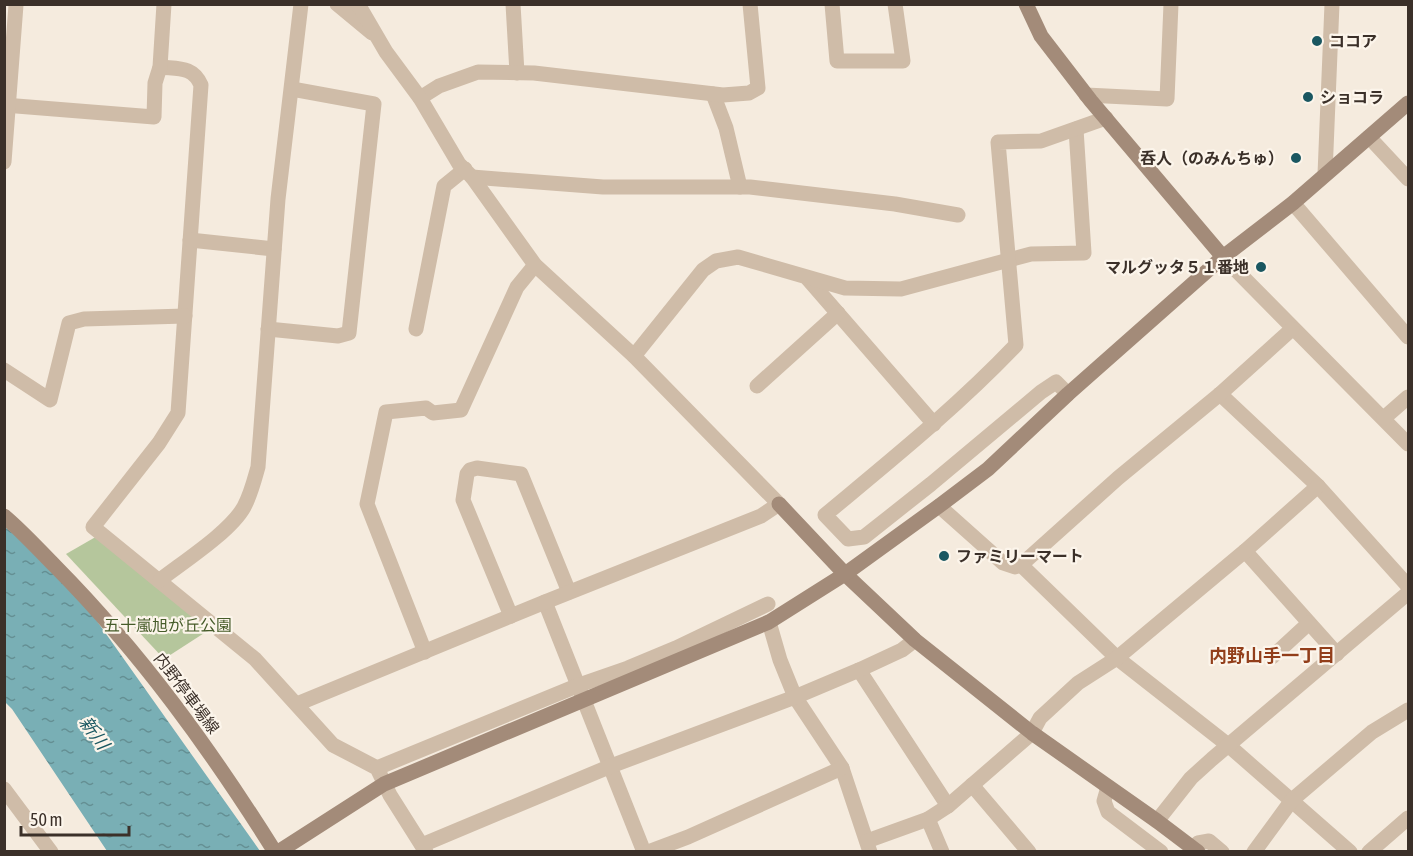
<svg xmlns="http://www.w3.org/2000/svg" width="1413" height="856" font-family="'Asap Condensed','Noto Sans JP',sans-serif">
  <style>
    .park { fill: #b5c69c }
    .water { fill: url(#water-ripples) }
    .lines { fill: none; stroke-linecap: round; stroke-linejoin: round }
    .street { stroke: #cfbca8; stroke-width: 15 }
    .secondary { stroke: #a38b79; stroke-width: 15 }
    .poi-dot { fill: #1a5761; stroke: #fcf5eb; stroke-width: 2 }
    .labels { text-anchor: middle; stroke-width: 4.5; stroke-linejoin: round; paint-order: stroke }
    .poi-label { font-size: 16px; font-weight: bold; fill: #3b3029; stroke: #fcf5eb; text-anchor: start }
    .park-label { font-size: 16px; fill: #465c2a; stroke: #fcf5eb }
    .street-label { font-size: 16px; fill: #3b3029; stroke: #fcf5eb }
    .neighbourhood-label { font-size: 18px; font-weight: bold; fill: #923e1a; stroke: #fcf5eb }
    .water-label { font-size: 18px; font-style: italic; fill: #1a5761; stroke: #fcf5eb }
  </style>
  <defs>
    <pattern id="water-ripples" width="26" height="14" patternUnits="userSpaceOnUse" patternTransform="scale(1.5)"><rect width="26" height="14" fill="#79afb5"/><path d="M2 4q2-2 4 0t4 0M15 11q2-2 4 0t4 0" fill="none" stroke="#648f93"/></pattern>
  </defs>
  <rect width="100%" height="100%" fill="#f5ebde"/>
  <path class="park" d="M 99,535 L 212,628 L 164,659 L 66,554 Z"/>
  <path class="water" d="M 4,526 L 65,576 L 260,851 L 107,851 L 12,709 L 5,702 Z"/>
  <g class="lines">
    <g class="street">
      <path d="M 337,4 L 372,33"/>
      <path d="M 513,4 L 517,73"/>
      <path d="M 832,4 L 837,61 L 903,61 L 895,4"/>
      <path d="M 160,67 C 178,69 193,66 201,85 L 178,413 L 159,443 L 93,527 L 255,659 L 333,745 L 377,768 L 390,795 L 426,852"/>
      <path d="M 713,94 L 726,128 L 740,187"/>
      <path d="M 1086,95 L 1167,99 L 1171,4"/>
      <path d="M 420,98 L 439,86 L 478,72 L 534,73 L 723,95 L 749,93 L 758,88 L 750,4"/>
      <path d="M 4,105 L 154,117 L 155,83 L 160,67 L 164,4"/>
      <path d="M 1369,137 L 1408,179"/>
      <path d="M 4,162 L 16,5"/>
      <path d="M 1325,174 L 1332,4"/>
      <path d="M 472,177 L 603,187 L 750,187 L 895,204 L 958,215"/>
      <path d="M 1293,203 L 1408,337"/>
      <path d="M 190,240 L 274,249"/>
      <path d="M 1223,257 L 1408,444"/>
      <path d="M 808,279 L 934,424"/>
      <path d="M 268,329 L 338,336 L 349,333 L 374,104 L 292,89"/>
      <path d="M 416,329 L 444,186 L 465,169"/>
      <path d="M 634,356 L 703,270 L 716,261 L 738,257 L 845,288 L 901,289 L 1031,254 L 1084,253 L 1076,129"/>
      <path d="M 4,370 L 50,400 L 69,323 L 84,319 L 185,316"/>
      <path d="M 757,386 L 838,313"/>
      <path d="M 1068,394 L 1056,382 L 1041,392 L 931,484 L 864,537 L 848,539 L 825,515 C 891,460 957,407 1016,345 L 998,142 L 1041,141 L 1106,118"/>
      <path d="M 1220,394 L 1318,486 L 1408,586"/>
      <path d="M 1384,418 L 1408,397"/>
      <path d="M 939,506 L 1003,563 L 1015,567 L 1021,565 L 1118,478 L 1220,394 L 1292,329"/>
      <path d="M 1245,551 L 1337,654"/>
      <path d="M 1021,565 L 1117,658 L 1228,745 L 1350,852"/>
      <path d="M 160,580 C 183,562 230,532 244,507 C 251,494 254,481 258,467 L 278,199 L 301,4"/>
      <path d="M 545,602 L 644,852"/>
      <path d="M 511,616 L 463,500 L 467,474 L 470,470 L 477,468 L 521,474 L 569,592"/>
      <path d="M 769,622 L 780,660 L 795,697 L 842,768 L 870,852"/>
      <path d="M 425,652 L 367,504 L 386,412 L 426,408 L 433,413 L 461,410 L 517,287 L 535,265"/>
      <path d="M 1272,657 L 1309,623"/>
      <path d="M 859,670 L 948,806"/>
      <path d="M 297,704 L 545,602 L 761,516 L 779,504 L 634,356 L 535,265 L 472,177 L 459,164 L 420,98 L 386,52 L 358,4"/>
      <path d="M 377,768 L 579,685 L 628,668 L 676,648 L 768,604"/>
      <path d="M 972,785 L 1029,852"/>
      <path d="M 1108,787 L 1104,801 L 1108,812 L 1161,852"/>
      <path d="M 4,789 L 51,852"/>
      <path d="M 928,819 L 942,852"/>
      <path d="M 1157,821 L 1191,778 L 1212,759 L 1408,593"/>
      <path d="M 867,841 L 928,819 L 948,806 L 1032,733 L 1040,718 L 1078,683 L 1117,658 L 1245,551 L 1318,486"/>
      <path d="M 422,845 L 611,766 L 795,697 L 859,670 L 902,650 L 915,640"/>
      <path d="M 1194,848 L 1198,843 L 1209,841 L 1222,852"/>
      <path d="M 648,852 L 688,837 L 842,768"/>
      <path d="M 1254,852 L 1292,800 L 1372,732 L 1408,710"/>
      <path d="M 1369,852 L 1408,818"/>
    </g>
    <g class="secondary">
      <path d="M 1223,257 L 1293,203 L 1408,103"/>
      <path d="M 779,504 L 845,574 L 915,640 L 1032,733 L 1157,821 L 1198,852"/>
      <path d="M 4,516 C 23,532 39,550 56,567 C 141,653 211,750 275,852"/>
      <path d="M 278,852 L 384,784 L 769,622 L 845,574 L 939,506 L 988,469 L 1068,394 L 1223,257 L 1091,101 L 1041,36 L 1026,4"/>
    </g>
  </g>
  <g class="poi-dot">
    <circle cx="1317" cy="41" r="6"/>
    <circle cx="1308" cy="97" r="6"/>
    <circle cx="1296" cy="158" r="6"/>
    <circle cx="1261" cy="267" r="6"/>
    <circle cx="944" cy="556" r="6"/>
  </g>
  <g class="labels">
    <g class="poi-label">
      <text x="1329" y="47">ココア</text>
      <text x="1320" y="103">ショコラ</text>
      <text x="1284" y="164" text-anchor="end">呑人（のみんちゅ）</text>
      <text x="1249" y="273" text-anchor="end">マルグッタ５１番地</text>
      <text x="956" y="562">ファミリーマート</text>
    </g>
    <g class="park-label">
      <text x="168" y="631">五十嵐旭が丘公園</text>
    </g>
    <g class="street-label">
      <text transform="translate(187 693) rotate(53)" y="6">内野停車場線</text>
    </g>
    <g class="neighbourhood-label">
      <text x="1272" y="662">内野山手一丁目</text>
    </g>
    <g class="water-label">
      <text transform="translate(94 733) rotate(54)" y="6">新川</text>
    </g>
  </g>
  <rect width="1413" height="856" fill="none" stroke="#3b3029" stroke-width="12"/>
  <path d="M21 826v9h108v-9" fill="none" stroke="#3b3029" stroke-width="3"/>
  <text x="30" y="826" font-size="18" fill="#3b3029" stroke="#fcf5eb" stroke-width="4.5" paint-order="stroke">50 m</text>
</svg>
